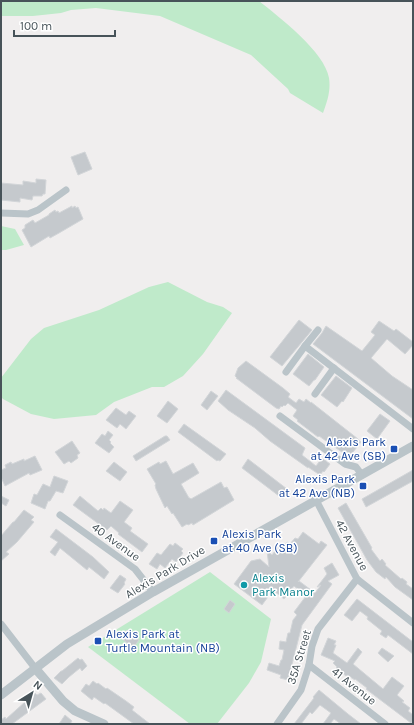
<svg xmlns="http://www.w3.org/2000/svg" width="414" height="725" font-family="Karla,sans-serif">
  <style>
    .green { fill: #bfeaca }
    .building { fill: #c5c9cd; stroke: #d2d5d8 }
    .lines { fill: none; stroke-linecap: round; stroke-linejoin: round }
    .minor { stroke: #bac4c9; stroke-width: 7 }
    .tertiary { stroke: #bac4c9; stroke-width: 9 }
    .transit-dot { fill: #1a4fb4; stroke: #fff; stroke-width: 1.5 }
    .culture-dot { fill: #0f9aa8; stroke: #fff; stroke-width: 1.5 }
    .labels { text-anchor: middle; stroke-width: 3; stroke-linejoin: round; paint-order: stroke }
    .transit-label { font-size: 12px; fill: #164399; stroke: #fff; text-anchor: end }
    .street-label { font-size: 12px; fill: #475359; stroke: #fff }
    .culture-label { font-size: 12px; fill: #0d838f; stroke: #fff; text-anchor: start }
  </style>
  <rect width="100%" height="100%" fill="#f0eeee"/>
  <g class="green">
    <path d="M 1,1 L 259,1 C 279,17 325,52 329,78 C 331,91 327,102 323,113 L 290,93 L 288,89 L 251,55 L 160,16 L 96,8 L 71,10 L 61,13 L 33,16 L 1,16 Z"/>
    <path d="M 1,226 L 15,229 L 24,245 L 6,250 L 1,250 Z"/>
    <path d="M 168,282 L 207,302 L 223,307 L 232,313 L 203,354 L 183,376 L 164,387 L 152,387 L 114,402 L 96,415 L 54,419 L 31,414 L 3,399 L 1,397 L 1,378 L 31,339 L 44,328 L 99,310 L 149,287 Z"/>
    <path d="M 210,572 L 271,619 L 261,662 L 249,683 L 217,724 L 190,724 L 88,647 Z"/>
  </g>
  <g class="building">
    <path d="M 85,152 L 92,169 L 78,175 L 71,157 Z"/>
    <path d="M 36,179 L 46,180 L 45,194 L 43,194 L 42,196 L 33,196 L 32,200 L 20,198 L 20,202 L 1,200 L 1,183 L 23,185 L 23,181 L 36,183 Z"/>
    <path d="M 72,206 L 72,208 L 75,206 L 76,208 L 78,207 L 83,219 L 59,233 L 50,238 L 49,236 L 31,247 L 22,230 L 25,228 L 25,225 L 33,220 L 35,223 L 49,215 L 49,214 L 55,210 L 56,212 L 58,211 L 59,213 Z"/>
    <path d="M 299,320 L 312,330 L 282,366 L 270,357 Z"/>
    <path d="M 379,321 L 394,331 L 396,329 L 413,342 L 413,345 L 405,354 L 387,339 L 371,358 L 392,376 L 413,390 L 413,419 L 313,344 L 322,333 L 326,326 L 362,351 L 375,335 L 371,332 Z"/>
    <path d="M 308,354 L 324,367 L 315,380 L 314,380 L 309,386 L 293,374 Z"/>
    <path d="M 246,361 L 283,388 L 290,394 L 288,397 L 296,403 L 299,399 L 304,402 L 306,399 L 311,403 L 311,402 L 358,439 L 361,442 L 349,457 L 319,436 L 318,437 L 297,421 L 298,420 L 293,416 L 297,410 L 288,403 L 285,406 L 284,405 L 282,407 L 281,406 L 279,409 L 276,408 L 236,378 L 237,378 L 235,376 L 238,368 Z"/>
    <path d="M 336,376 L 352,388 L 343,402 L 342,401 L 337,407 L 321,395 Z"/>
    <path d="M 226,390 L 305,448 L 302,455 L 316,466 L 322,458 L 330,464 L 324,472 L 323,471 L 320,475 L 308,467 L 308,468 L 270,441 L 255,428 L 228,410 L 218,401 Z"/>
    <path d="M 211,391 L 218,396 L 207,410 L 201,405 Z"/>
    <path d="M 168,401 L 178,409 L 167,423 L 157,416 Z"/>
    <path d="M 116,408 L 126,415 L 129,411 L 136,416 L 126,429 L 120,424 L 117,428 L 106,420 Z"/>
    <path d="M 380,414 L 390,421 L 377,439 L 367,431 Z"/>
    <path d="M 184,424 L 226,454 L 220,461 L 218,460 L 217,461 L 178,432 Z"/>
    <path d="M 108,431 L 113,435 L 109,440 L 111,442 L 110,443 L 114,447 L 109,453 L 95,443 L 102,434 L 105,436 Z"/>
    <path d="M 165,436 L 167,436 L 170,440 L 136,461 L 133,456 Z"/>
    <path d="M 72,441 L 80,453 L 77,455 L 78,458 L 71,463 L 69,461 L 64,464 L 55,452 Z"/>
    <path d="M 35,456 L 42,470 L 30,475 L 29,473 L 5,486 L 1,477 L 1,470 L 6,468 L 5,465 L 11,462 L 12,464 L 24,459 L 24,461 Z"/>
    <path d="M 248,459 L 287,489 L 287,490 L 288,491 L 283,499 L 242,468 Z"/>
    <path d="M 166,461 L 173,474 L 193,463 L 199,473 L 181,484 L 189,498 L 190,498 L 191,499 L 221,482 L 224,488 L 227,487 L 234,500 L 193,525 L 192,523 L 188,525 L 187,524 L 182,527 L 173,513 L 172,514 L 167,506 L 165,508 L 156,489 L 155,485 L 156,484 L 147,469 L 159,462 L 160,464 Z"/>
    <path d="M 114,462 L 127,472 L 120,481 L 106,471 Z"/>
    <path d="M 413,470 L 413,481 L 366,507 L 362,499 Z"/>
    <path d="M 54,476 L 68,481 L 63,493 L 56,491 L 50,501 L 48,501 L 45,509 L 31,503 L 34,494 L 37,495 L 43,484 L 50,487 Z"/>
    <path d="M 1,496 L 9,500 L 6,506 L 1,503 Z"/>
    <path d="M 80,496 L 98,511 L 101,508 L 103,510 L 104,508 L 111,513 L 120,501 L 133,510 L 124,522 L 132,528 L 130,531 L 148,544 L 142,552 L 118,534 L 119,533 L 111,526 L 107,530 L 73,505 Z"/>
    <path d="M 346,503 L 372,548 L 371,549 L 380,561 L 382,559 L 386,564 L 385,565 L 401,579 L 402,578 L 407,582 L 406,584 L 413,589 L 413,600 L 395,587 L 386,577 L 385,579 L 376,572 L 367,560 L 338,508 Z"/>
    <path d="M 24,510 L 34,517 L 31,520 L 34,522 L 17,542 L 6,552 L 9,554 L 1,561 L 1,536 L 13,522 L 14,522 Z"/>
    <path d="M 56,529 L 93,557 L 109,572 L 104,579 L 89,567 L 87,570 L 60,548 L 55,556 L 50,552 L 58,542 L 50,537 Z"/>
    <path d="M 303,532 L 319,544 L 321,541 L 327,545 L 298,582 L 299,581 L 315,593 L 321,585 L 317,587 L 327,574 L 324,568 L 332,563 L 339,575 L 328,581 L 332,584 L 302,625 L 288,680 L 280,678 L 281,675 L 267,670 L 269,663 L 279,666 L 281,660 L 282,660 L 284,650 L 279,649 L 280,641 L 286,642 L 288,633 L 290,633 L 293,620 L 297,615 L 294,612 L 306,596 L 294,586 L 284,599 L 273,590 L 262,605 L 234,584 L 251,561 L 260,559 L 269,567 L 267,551 L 272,555 L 278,547 L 281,549 L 287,542 L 290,544 L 295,538 L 298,539 Z"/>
    <path d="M 175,543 L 183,549 L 181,551 L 183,553 L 176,562 L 172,559 L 165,568 L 160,564 L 157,569 L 149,564 L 157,553 L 161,555 L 170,544 L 173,546 Z"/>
    <path d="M 120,575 L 126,579 L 124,583 L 125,584 L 118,593 L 110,588 Z"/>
    <path d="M 357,599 L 413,642 L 413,654 L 388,635 L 386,638 L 380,634 L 382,631 L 367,619 L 368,617 L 360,611 L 352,621 L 344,615 Z"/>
    <path d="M 230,600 L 235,604 L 229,613 L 224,609 Z"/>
    <path d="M 127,630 L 139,640 L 133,648 L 121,638 Z"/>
    <path d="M 328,638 L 336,641 L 334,645 L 336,645 L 333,653 L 347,663 L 358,648 L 362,652 L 353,664 L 383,689 L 392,677 L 404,686 L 397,695 L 404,701 L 402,702 L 410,708 L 408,711 L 413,715 L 413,720 L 411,723 L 366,689 L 367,688 L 355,679 L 355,680 L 347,675 L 346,676 L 336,668 L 337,667 L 333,663 L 335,661 L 321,655 Z"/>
    <path d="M 382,648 L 394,656 L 388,662 L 378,653 Z"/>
    <path d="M 78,658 L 80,660 L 82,659 L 87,666 L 82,671 L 80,668 L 69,677 L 62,684 L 54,678 L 61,671 L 62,671 Z"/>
    <path d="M 93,681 L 97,684 L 98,683 L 106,689 L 107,688 L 126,701 L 134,707 L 132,710 L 150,724 L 134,724 L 105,703 L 104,704 L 94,697 L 92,700 L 81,691 L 86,684 L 89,686 Z"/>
    <path d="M 319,690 L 348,714 L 361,724 L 341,724 L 334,719 L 330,724 L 323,724 L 331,713 L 320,705 L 312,714 L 310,712 L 301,724 L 294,724 L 314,698 L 313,697 Z"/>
    <path d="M 35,693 L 37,695 L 41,693 L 46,699 L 12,724 L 1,724 L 1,720 L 5,717 L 6,719 Z"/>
    <path d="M 65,715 L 72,721 L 70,724 L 59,724 Z"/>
  </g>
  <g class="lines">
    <g class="minor">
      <path d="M 1,213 L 28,214 L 38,210 L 66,190"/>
      <path d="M 318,330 L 305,346 L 413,429"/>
      <path d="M 286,372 L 305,346"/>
      <path d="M 315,394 L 334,368"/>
      <path d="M 280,416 L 345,464 L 356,467 L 362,475"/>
      <path d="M 316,500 L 357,579 L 413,623"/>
      <path d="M 60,515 L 135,569 L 153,592"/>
      <path d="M 1,624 L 35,668"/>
      <path d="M 309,665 L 385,724"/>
      <path d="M 277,724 L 301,690 L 309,665 L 312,646 L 318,629 L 357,579"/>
    </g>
    <g class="tertiary">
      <path d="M 35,668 L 63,701 L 75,711 L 104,724"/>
      <path d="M 1,695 L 67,644 L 153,592 L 413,446"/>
    </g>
  </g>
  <g class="transit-dot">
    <rect x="390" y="445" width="8" height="8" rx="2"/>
    <rect x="359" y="482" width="8" height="8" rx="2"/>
    <rect x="210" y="537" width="8" height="8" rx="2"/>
    <rect x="94" y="637" width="8" height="8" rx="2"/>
  </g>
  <circle class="culture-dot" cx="244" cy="585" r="4"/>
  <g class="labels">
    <g class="transit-label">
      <text x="386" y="446">Alexis Park<tspan x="386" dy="14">at 42 Ave (SB)</tspan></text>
      <text x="355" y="483">Alexis Park<tspan x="355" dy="14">at 42 Ave (NB)</tspan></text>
      <text x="222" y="538" text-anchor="start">Alexis Park<tspan x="222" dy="14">at 40 Ave (SB)</tspan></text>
      <text x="106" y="638" text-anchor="start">Alexis Park at<tspan x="106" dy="14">Turtle Mountain (NB)</tspan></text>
    </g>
    <g class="street-label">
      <text transform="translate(116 542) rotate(36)" y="4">40 Avenue</text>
      <text transform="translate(352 545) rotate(62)" y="4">42 Avenue</text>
      <text transform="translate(165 572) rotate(-31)" y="4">Alexis Park Drive</text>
      <text transform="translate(299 657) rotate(-73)" y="4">35A Street</text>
      <text transform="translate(354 686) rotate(38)" y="4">41 Avenue</text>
    </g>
    <g class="culture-label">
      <text x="252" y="582">Alexis<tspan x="252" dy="14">Park Manor</tspan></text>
    </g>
  </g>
  <rect width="414" height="725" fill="none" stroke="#475359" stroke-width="4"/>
  <g transform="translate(32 693) rotate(37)" stroke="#ffffff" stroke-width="3" paint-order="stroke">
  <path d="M0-3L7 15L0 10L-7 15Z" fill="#475359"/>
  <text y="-6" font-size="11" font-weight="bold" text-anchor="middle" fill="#475359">N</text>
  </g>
  <path d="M14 30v6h101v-6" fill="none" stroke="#475359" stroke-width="2"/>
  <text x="20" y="30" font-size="12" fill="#475359" stroke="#ffffff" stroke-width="3" paint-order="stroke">100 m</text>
</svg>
